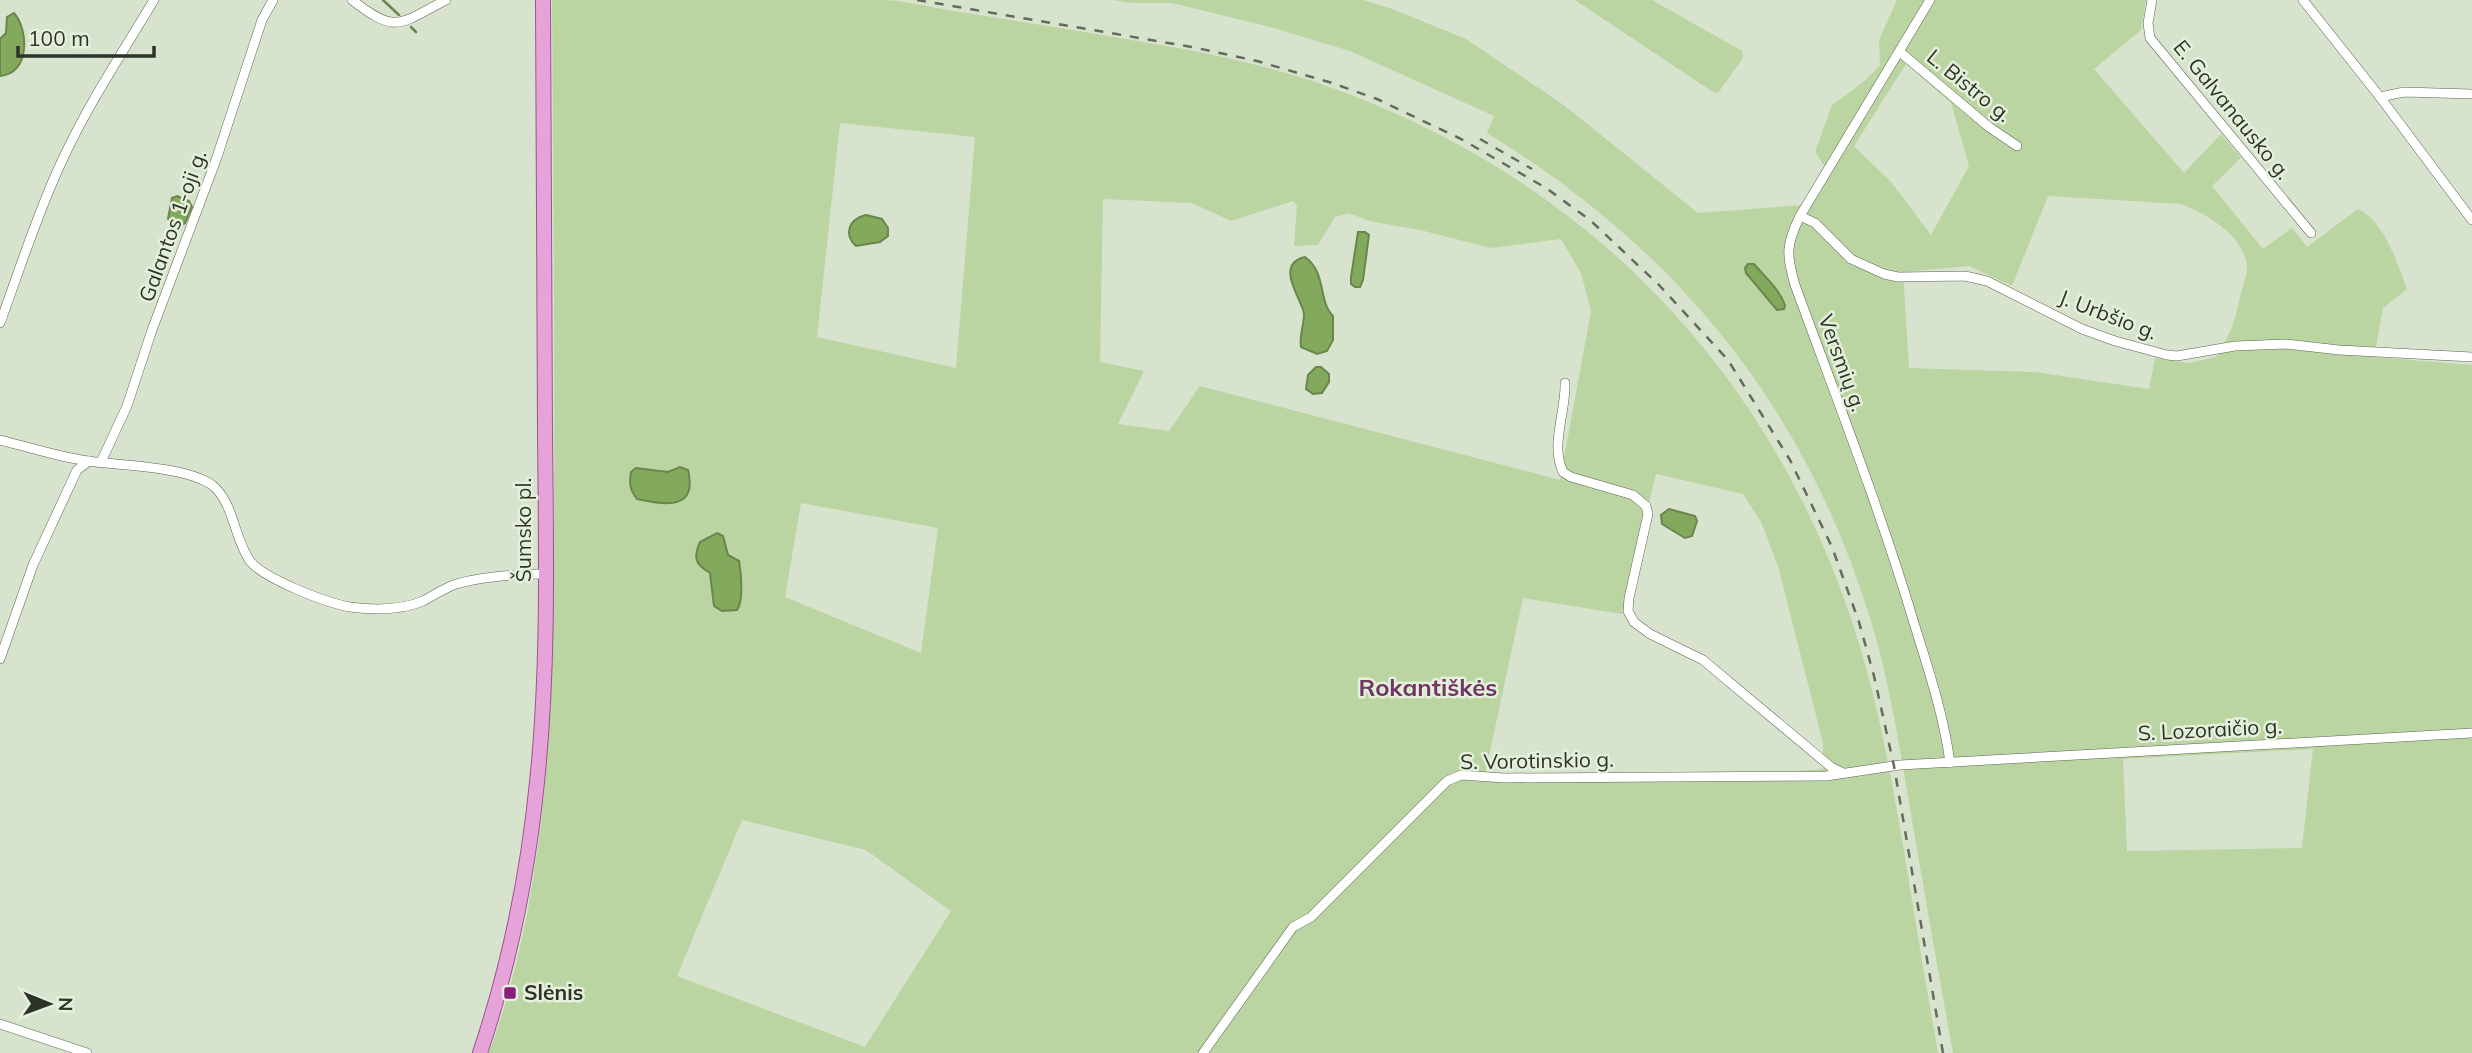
<svg xmlns="http://www.w3.org/2000/svg" width="2472" height="1053" font-family="Mulish,sans-serif">
  <style>
    .green { fill: #bad5a2; fill-rule: evenodd }
    .water { fill: #83aa5c; stroke: #6a864d; stroke-width: 2 }
    .lines { fill: none; stroke-linecap: round; stroke-linejoin: round }
    .stream { stroke: #6a864d; stroke-width: 2.5 }
    .street-casing { stroke: #5a6451; stroke-width: 10 }
    .primary-casing { stroke: #9b548d; stroke-width: 16 }
    .street { stroke: #fff; stroke-width: 9 }
    .primary { stroke: #e6a3da; stroke-width: 14 }
    .rail { stroke: #646b5e; stroke-width: 2.5; stroke-dasharray: 9 9; stroke-linecap: butt }
    .poi-dot { fill: #8d1b7d; stroke: #e4f0da; stroke-width: 2.5 }
    .labels { text-anchor: middle; stroke-width: 5; stroke-linejoin: round; paint-order: stroke }
    .street-label { font-size: 21px; fill: #2e332a; stroke: #e4f0da }
    .poi-label { font-size: 21px; font-weight: bold; fill: #2e332a; stroke: #e4f0da; text-anchor: start }
    .quarter-label { font-size: 24px; font-weight: bold; fill: #6f3764; stroke: #e4f0da }
  </style>
  <rect width="100%" height="100%" fill="#d7e3cd"/>
  <g class="green">
    <path d="M 552,0 C 625,0 699,0 773,0 C 810,0 847,0 884,0 C 907,1 930,7 953,11 C 993,17 1033,24 1072,30 C 1155,44 1239,56 1318,83 C 1572,170 1760,355 1848,610 C 1875,686 1889,765 1903,845 C 1914,914 1926,984 1938,1053 L 489,1053 C 552,882 553,691 554,511 C 555,341 553,170 552,0 ZM 840,123 L 975,137 L 956,368 L 817,337 ZM 1103,199 L 1192,203 L 1231,221 L 1293,201 L 1297,206 L 1294,246 L 1318,245 L 1335,217 L 1349,213 L 1369,221 L 1420,230 L 1491,248 L 1561,239 L 1581,273 L 1591,311 L 1560,480 L 1200,386 L 1169,431 L 1118,424 L 1144,371 L 1100,362 ZM 1656,474 L 1743,494 L 1761,522 L 1778,566 L 1823,743 L 1823,769 L 1677,782 L 1484,779 L 1523,598 L 1622,614 ZM 801,503 L 938,528 L 921,653 L 785,597 ZM 713,536 L 724,545 L 728,555 L 736,558 C 741,571 739,583 742,597 L 713,581 L 710,573 L 695,559 L 700,542 ZM 742,820 L 866,850 L 951,911 L 865,1047 L 677,976 Z"/>
    <path d="M 1112,0 L 1363,0 L 1390,8 L 1466,39 L 1565,106 L 1698,213 L 1802,205 L 1825,167 L 1815,152 L 1832,105 L 1862,83 L 1880,66 L 1879,40 L 1897,0 L 2146,0 L 2141,30 L 2094,69 L 2184,173 L 2221,134 L 2241,158 L 2212,186 L 2263,249 L 2292,228 L 2307,247 L 2358,209 C 2385,222 2397,263 2407,289 L 2383,308 L 2374,357 L 2472,365 L 2472,1053 L 1953,1053 C 1938,971 1924,890 1910,808 C 1899,744 1889,679 1870,618 C 1804,404 1676,249 1487,133 L 1494,116 L 1350,51 L 1270,27 L 1172,3 L 1131,3 ZM 1906,64 L 1951,103 L 1969,166 L 1931,235 L 1892,183 L 1854,146 ZM 2048,196 L 2181,204 C 2207,214 2242,234 2247,265 C 2248,274 2242,288 2240,297 C 2234,324 2231,333 2216,357 L 2189,363 L 2155,358 L 2149,389 L 2035,372 L 1909,368 L 1903,272 L 1969,266 L 2012,286 ZM 2313,749 L 2302,848 L 2127,851 L 2123,759 Z"/>
    <path d="M 1575,0 L 1652,0 L 1742,51 L 1743,58 L 1718,93 L 1713,92 Z"/>
  </g>
  <g class="water">
    <path d="M 14,13 C 29,30 30,74 0,76 L 0,39 L 6,33 L 7,17 Z"/>
    <path d="M 177,196 L 189,201 L 192,207 L 185,223 L 178,228 L 168,219 L 172,198 Z"/>
    <path d="M 866,215 L 882,219 L 888,228 L 888,236 L 880,242 L 856,246 C 843,234 849,219 866,215 Z"/>
    <path d="M 1358,232 L 1365,232 L 1369,235 L 1363,280 L 1360,287 L 1355,287 L 1351,284 L 1351,277 Z"/>
    <path d="M 1305,257 C 1327,273 1318,302 1333,316 L 1333,340 L 1327,351 L 1317,354 L 1301,347 C 1299,336 1304,326 1304,314 C 1303,301 1273,264 1305,257 Z"/>
    <path d="M 1748,264 L 1754,264 C 1765,277 1779,289 1785,305 L 1784,309 L 1777,310 L 1746,273 L 1745,268 Z"/>
    <path d="M 1316,367 L 1321,367 L 1329,374 L 1329,382 L 1322,393 L 1313,394 L 1306,389 L 1308,375 Z"/>
    <path d="M 680,467 L 688,470 C 698,511 664,505 637,499 C 630,490 629,484 631,472 L 636,468 L 668,472 Z"/>
    <path d="M 1669,509 L 1695,516 L 1697,521 L 1692,536 L 1685,538 L 1662,524 L 1661,515 Z"/>
    <path d="M 717,533 L 723,536 L 728,555 L 739,561 C 741,573 744,600 737,610 L 722,611 L 714,606 L 710,573 C 695,564 693,558 700,542 Z"/>
  </g>
  <g class="lines">
    <g class="stream">
      <path d="M 383,0 L 399,15"/>
      <path d="M 411,27 L 416,32"/>
    </g>
    <defs>
      <g id="street">
        <path d="M 352,0 C 397,35 399,24 446,0"/>
        <path d="M 1930,0 L 1800,216 C 1786,245 1786,254 1795,285 C 1836,397 1880,509 1914,623 C 1928,668 1944,716 1950,763"/>
        <path d="M 2152,0 L 2148,23 L 2150,38 L 2311,233"/>
        <path d="M 2303,0 L 2380,97 L 2472,220"/>
        <path d="M 1900,52 L 1989,127 L 2017,146"/>
        <path d="M 2380,97 L 2404,92 L 2472,94"/>
        <path d="M 1800,216 L 1815,223 L 1851,259 L 1884,274 L 1898,277 L 1965,276 L 1987,281 L 2082,329 L 2115,341 L 2167,355 L 2177,356 L 2235,346 L 2286,344 L 2339,350 L 2472,357"/>
        <path d="M 0,323 C 20,269 37,214 61,163 C 87,106 122,53 154,0"/>
        <path d="M 1565,383 C 1566,412 1550,445 1563,472 L 1571,477 L 1633,495 L 1646,506 L 1648,514 L 1629,598 L 1628,611 L 1634,622 L 1650,634 L 1703,660 L 1831,767 L 1843,773"/>
        <path d="M 0,440 C 29,447 58,457 88,461 C 121,466 185,466 212,485 C 234,502 234,539 250,561 C 264,579 327,603 350,607 C 373,610 402,610 423,601 C 434,595 445,588 456,584 C 484,576 517,574 546,574"/>
        <path d="M 101,462 L 127,406 L 152,330 L 216,160 L 262,20 L 273,0"/>
        <path d="M 0,659 L 33,565 L 77,470 L 89,461"/>
        <path d="M 0,1024 L 87,1053"/>
        <path d="M 1203,1053 L 1293,927 L 1311,917 L 1447,781 L 1461,775 L 1504,778 L 1826,776 L 1900,765 L 2472,733"/>
      </g>
      <path id="primary" d="M 480,1053 C 509,966 528,874 537,782 C 549,666 546,548 545,431 C 544,288 544,144 543,0"/>
    </defs>
    <use href="#street" class="street-casing"/>
    <use href="#primary" class="primary-casing"/>
    <use href="#street" class="street"/>
    <use href="#primary" class="primary"/>
    <g class="rail">
      <path d="M 917,0 L 1192,47 L 1257,61 L 1332,83 L 1377,99 L 1461,139 L 1546,188 L 1590,220 L 1659,285 L 1728,360 L 1790,460 L 1832,547 L 1859,622 L 1874,676 L 1894,766 L 1943,1053"/>
      <path d="M 1480,139 L 1532,169"/>
    </g>
  </g>
  <rect class="poi-dot" x="503" y="986" width="14" height="14" rx="3.5"/>
  <g class="labels">
    <g class="street-label">
      <text transform="translate(1969 86) rotate(39)" y="7">L. Bistro g.</text>
      <text transform="translate(2232 110) rotate(51)" y="7">E. Galvanausko g.</text>
      <text transform="translate(173 226) rotate(-70)" y="7">Galantos 1-oji g.</text>
      <text transform="translate(2108 315) rotate(21)" y="7">J. Urbšio g.</text>
      <text transform="translate(1842 363) rotate(70)" y="7">Versmių g.</text>
      <text transform="translate(524 530) rotate(-90)" y="7">Šumsko pl.</text>
      <text transform="translate(2210 730) rotate(-3)" y="7">S. Lozoraičio g.</text>
      <text transform="translate(1537 761) rotate(-1)" y="7">S. Vorotinskio g.</text>
    </g>
    <g class="poi-label">
      <text x="524" y="1000">Slėnis</text>
    </g>
    <g class="quarter-label">
      <text x="1428" y="696">Rokantiškės</text>
    </g>
  </g>
  <g transform="translate(49 1004) rotate(91)" stroke="#e4f0da" stroke-width="5" paint-order="stroke">
  <path d="M0-5L12 26L0 18L-12 26Z" fill="#2e332a"/>
  <text y="-10" font-size="19" font-weight="bold" text-anchor="middle" fill="#2e332a">N</text>
  </g>
  <path d="M18 46v10h136v-10" fill="none" stroke="#2e332a" stroke-width="3.5"/>
  <text x="28" y="46" font-size="21" fill="#2e332a" stroke="#e4f0da" stroke-width="5" paint-order="stroke">100 m</text>
</svg>
